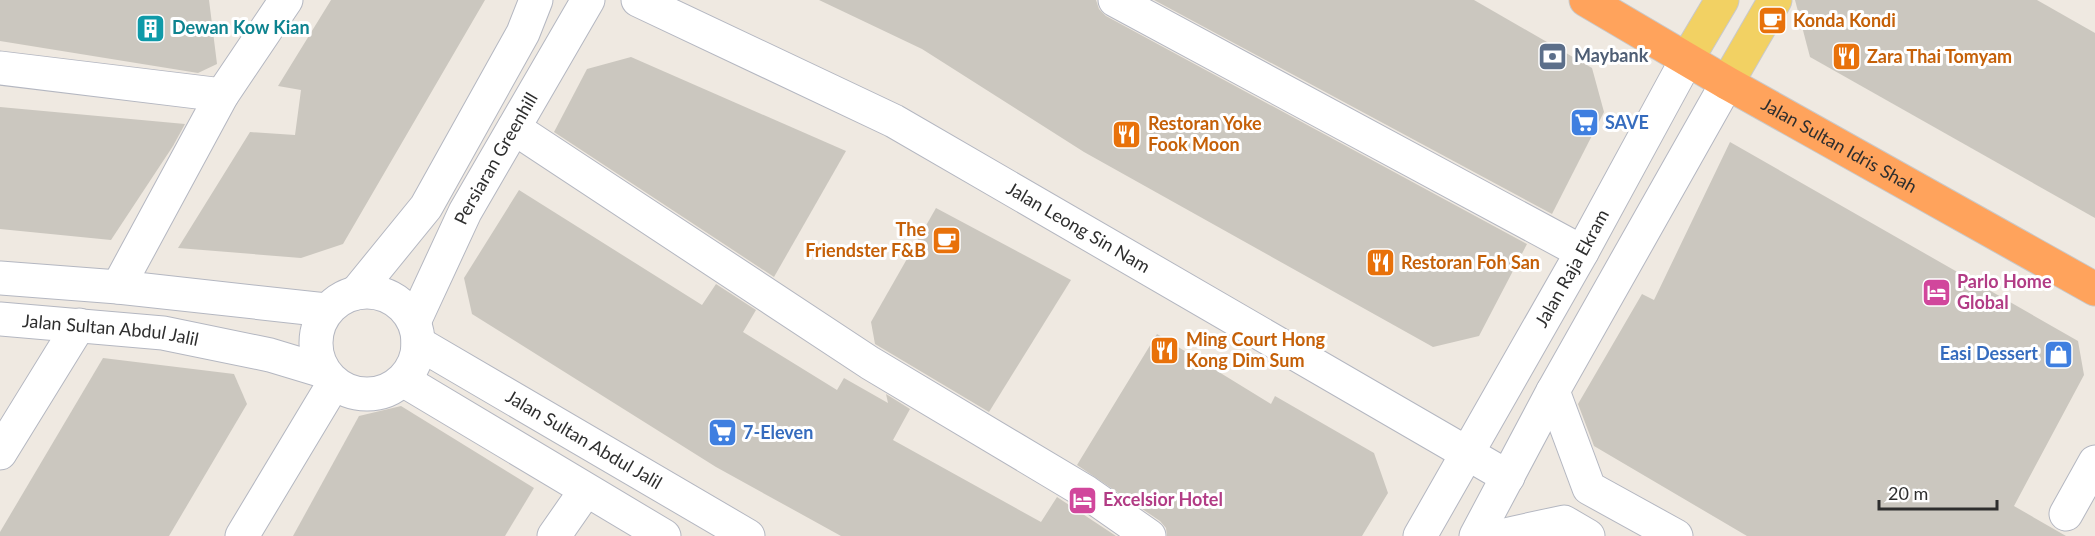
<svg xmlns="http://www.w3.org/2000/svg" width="2095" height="536" font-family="Lato,sans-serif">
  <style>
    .building { fill: #cbc7bf }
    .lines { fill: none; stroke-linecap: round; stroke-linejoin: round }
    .minor-casing { stroke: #b4b7c1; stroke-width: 35 }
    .major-casing { stroke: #c9c9c9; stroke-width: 35 }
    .highway-casing { stroke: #c9c9c9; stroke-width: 35 }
    .minor { stroke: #fff; stroke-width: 33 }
    .major { stroke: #f2d163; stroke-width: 33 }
    .highway { stroke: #ffa35c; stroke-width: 33 }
    .labels { text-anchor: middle; stroke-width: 6; stroke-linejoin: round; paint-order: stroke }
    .food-label { font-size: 18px; font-weight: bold; fill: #c56008; stroke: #fff; text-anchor: start }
    .culture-label { font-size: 18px; font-weight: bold; fill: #0d838f; stroke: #fff; text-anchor: start }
    .service-label { font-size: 18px; font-weight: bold; fill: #4e5e75; stroke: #fff; text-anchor: start }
    .shop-label { font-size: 18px; font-weight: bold; fill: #366cbe; stroke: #fff; text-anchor: start }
    .street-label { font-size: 18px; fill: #2e2e2e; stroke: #fff }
    .hotel-label { font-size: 18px; font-weight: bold; fill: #b23c85; stroke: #fff; text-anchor: start }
  </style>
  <rect width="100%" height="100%" fill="#efe9e1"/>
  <g class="building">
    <path d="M 0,0 L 209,0 L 217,64 L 198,73 L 0,41 Z"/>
    <path d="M 331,0 L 485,0 L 343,244 L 301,258 L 178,248 L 250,132 L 295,135 L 301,90 L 278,86 Z"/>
    <path d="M 819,0 L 1096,0 L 1099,9 L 1106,16 L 1527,244 L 1479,336 L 1433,347 L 1084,152 L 922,49 Z"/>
    <path d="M 1154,0 L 1474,0 L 1592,68 L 1604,112 L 1552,214 Z"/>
    <path d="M 1795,0 L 2037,0 L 2095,33 L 2095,218 L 1810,57 Z"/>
    <path d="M 631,57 L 846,151 L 774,277 L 554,132 L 587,69 Z"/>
    <path d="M 0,107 L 185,124 L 173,146 L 111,240 L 0,229 Z"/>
    <path d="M 1730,142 L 2078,341 L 2084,375 L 2014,506 L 2066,536 L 1747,536 L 1594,446 L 1578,404 L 1642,294 L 1654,300 Z"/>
    <path d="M 519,190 L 702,305 L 716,284 L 756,310 L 743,332 L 837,390 L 844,378 L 888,403 L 886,394 L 910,409 L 893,440 L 1041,522 L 1057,497 L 1116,536 L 841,536 L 716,467 L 472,314 L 464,278 Z"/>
    <path d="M 936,208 L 1071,280 L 989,412 L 875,344 L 871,322 Z"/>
    <path d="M 1157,334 L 1271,404 L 1275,396 L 1374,453 L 1388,493 L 1362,536 L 1167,536 L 1166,528 L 1160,521 L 1077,465 Z"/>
    <path d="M 103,358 L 234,374 L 247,404 L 169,536 L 0,536 L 0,532 Z"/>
    <path d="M 401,406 L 534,488 L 505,536 L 293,536 L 359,416 Z"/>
  </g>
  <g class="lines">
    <defs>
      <g id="minor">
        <path id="s1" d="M 638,0 L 894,121 L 1508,477"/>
        <path d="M 1115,0 L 1582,252"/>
        <path d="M 0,68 L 222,95"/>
        <path d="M 514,128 L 870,363 L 1086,492 L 1149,536"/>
        <path d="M 0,278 L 118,287 L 326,310"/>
        <path d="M 118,287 L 222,95 L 286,0"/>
        <circle cx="367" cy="343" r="51"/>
        <path d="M 356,293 L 426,207 L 523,33 L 536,0"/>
        <path id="s2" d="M 0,319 L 163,333 L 270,355 L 323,371"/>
        <path id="s3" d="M 414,322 L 465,212 L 588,0"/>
        <path id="s4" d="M 418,343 L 748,536"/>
        <path d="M 403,380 L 664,536"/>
        <path d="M 1553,391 L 1589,488 L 1676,536"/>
        <path d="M 0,453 L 79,325"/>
        <path d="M 2066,514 L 2095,462"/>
        <path d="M 242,536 L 334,383"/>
        <path d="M 554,536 L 586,490"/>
        <path id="s5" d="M 1420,536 L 1582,252 L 1687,59"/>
        <path d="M 1476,536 L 1553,391 L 1727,83"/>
        <path d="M 1500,536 L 1564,522 L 1588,536"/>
      </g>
      <g id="major">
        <path d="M 1687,59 L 1722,0"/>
        <path d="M 1727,83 L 1775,0"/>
      </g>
      <g id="highway">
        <path id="s6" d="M 1586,0 L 1727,83 L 2095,289"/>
      </g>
    </defs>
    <use href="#minor" class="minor-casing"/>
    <use href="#major" class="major-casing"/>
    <use href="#highway" class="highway-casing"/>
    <use href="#minor" class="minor"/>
    <use href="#major" class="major"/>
    <use href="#highway" class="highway"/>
  </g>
  <defs>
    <symbol id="cafe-square" viewBox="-11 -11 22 22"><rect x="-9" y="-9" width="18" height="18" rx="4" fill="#e8710a" stroke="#fff"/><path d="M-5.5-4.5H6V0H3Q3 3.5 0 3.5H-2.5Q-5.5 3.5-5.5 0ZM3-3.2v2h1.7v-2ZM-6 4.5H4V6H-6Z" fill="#fff"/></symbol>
    <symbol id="building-square" viewBox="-11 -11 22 22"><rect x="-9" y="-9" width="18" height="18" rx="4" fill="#0f9aa8" stroke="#fff"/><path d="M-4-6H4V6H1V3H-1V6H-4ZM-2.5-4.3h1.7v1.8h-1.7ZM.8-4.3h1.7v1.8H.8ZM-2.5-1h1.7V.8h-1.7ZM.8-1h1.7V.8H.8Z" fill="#fff"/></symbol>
    <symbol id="bank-square" viewBox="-11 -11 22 22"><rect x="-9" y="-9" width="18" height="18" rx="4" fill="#5c6f8a" stroke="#fff"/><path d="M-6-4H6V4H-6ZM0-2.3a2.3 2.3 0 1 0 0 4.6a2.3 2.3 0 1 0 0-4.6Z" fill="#fff"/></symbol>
    <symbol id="restaurant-square" viewBox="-11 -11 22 22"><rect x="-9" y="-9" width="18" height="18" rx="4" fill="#e8710a" stroke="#fff"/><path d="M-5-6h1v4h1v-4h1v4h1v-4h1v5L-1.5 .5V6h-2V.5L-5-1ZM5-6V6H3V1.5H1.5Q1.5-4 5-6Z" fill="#fff"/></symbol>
    <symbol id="supermarket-square" viewBox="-11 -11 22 22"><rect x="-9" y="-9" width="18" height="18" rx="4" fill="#3f7fe0" stroke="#fff"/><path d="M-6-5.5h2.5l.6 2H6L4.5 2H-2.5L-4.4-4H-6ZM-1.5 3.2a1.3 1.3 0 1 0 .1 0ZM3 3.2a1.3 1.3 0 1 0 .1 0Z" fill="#fff"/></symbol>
    <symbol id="hotel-square" viewBox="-11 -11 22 22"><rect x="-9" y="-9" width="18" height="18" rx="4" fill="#d1479c" stroke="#fff"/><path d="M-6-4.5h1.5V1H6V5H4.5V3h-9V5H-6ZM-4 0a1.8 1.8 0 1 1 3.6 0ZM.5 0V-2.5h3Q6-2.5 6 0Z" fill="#fff"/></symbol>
    <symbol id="shop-square" viewBox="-11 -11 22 22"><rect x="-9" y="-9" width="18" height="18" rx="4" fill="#3f7fe0" stroke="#fff"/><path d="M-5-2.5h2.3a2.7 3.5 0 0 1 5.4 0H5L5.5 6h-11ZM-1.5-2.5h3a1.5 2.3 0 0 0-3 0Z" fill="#fff"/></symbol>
  </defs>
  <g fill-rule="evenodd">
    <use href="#cafe-square" x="1756" y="4" width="33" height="33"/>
    <use href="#building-square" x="134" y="12" width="33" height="33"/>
    <use href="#bank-square" x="1536" y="40" width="33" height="33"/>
    <use href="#restaurant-square" x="1830" y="40" width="33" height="33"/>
    <use href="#supermarket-square" x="1568" y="106" width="33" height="33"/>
    <use href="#restaurant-square" x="1110" y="118" width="33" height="33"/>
    <use href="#cafe-square" x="930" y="224" width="33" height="33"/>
    <use href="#restaurant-square" x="1364" y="246" width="33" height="33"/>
    <use href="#hotel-square" x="1920" y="276" width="33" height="33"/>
    <use href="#restaurant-square" x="1148" y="334" width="33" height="33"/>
    <use href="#shop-square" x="2042" y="338" width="33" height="33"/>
    <use href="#supermarket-square" x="706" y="416" width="33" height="33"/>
    <use href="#hotel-square" x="1066" y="484" width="33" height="33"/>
  </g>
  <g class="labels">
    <g class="food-label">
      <text x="1793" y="27">Konda Kondi</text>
      <text x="1867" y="63">Zara Thai Tomyam</text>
      <text x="1148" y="130">Restoran Yoke<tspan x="1148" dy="21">Fook Moon</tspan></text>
      <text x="926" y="236" text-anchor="end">The<tspan x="926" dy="21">Friendster F&amp;B</tspan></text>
      <text x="1401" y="269">Restoran Foh San</text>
      <text x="1186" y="346">Ming Court Hong<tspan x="1186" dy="21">Kong Dim Sum</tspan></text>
    </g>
    <g class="culture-label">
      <text x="172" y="34">Dewan Kow Kian</text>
    </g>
    <g class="service-label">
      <text x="1574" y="62">Maybank</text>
    </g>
    <g class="shop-label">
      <text x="1605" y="129">SAVE</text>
      <text x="2038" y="360" text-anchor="end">Easi Dessert</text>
      <text x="743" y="439">7-Eleven</text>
    </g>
    <g class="street-label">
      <text dy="6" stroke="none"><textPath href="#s6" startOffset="292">Jalan Sultan Idris Shah</textPath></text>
      <text dy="6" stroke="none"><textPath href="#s3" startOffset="183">Persiaran Greenhill</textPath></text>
      <text dy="6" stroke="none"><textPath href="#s1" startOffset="496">Jalan Leong Sin Nam</textPath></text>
      <text dy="6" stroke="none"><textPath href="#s5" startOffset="308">Jalan Raja Ekram</textPath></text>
      <text dy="6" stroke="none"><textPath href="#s2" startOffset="111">Jalan Sultan Abdul Jalil</textPath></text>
      <text dy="6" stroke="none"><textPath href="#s4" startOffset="192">Jalan Sultan Abdul Jalil</textPath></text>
    </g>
    <g class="hotel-label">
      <text x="1957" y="288">Parlo Home<tspan x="1957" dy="21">Global</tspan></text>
      <text x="1103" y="506">Excelsior Hotel</text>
    </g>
  </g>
  <path d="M1879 500v9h118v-9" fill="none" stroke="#2e2e2e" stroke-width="3"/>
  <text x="1888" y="500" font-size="18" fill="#2e2e2e" stroke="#ffffff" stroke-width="4.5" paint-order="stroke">20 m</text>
</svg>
